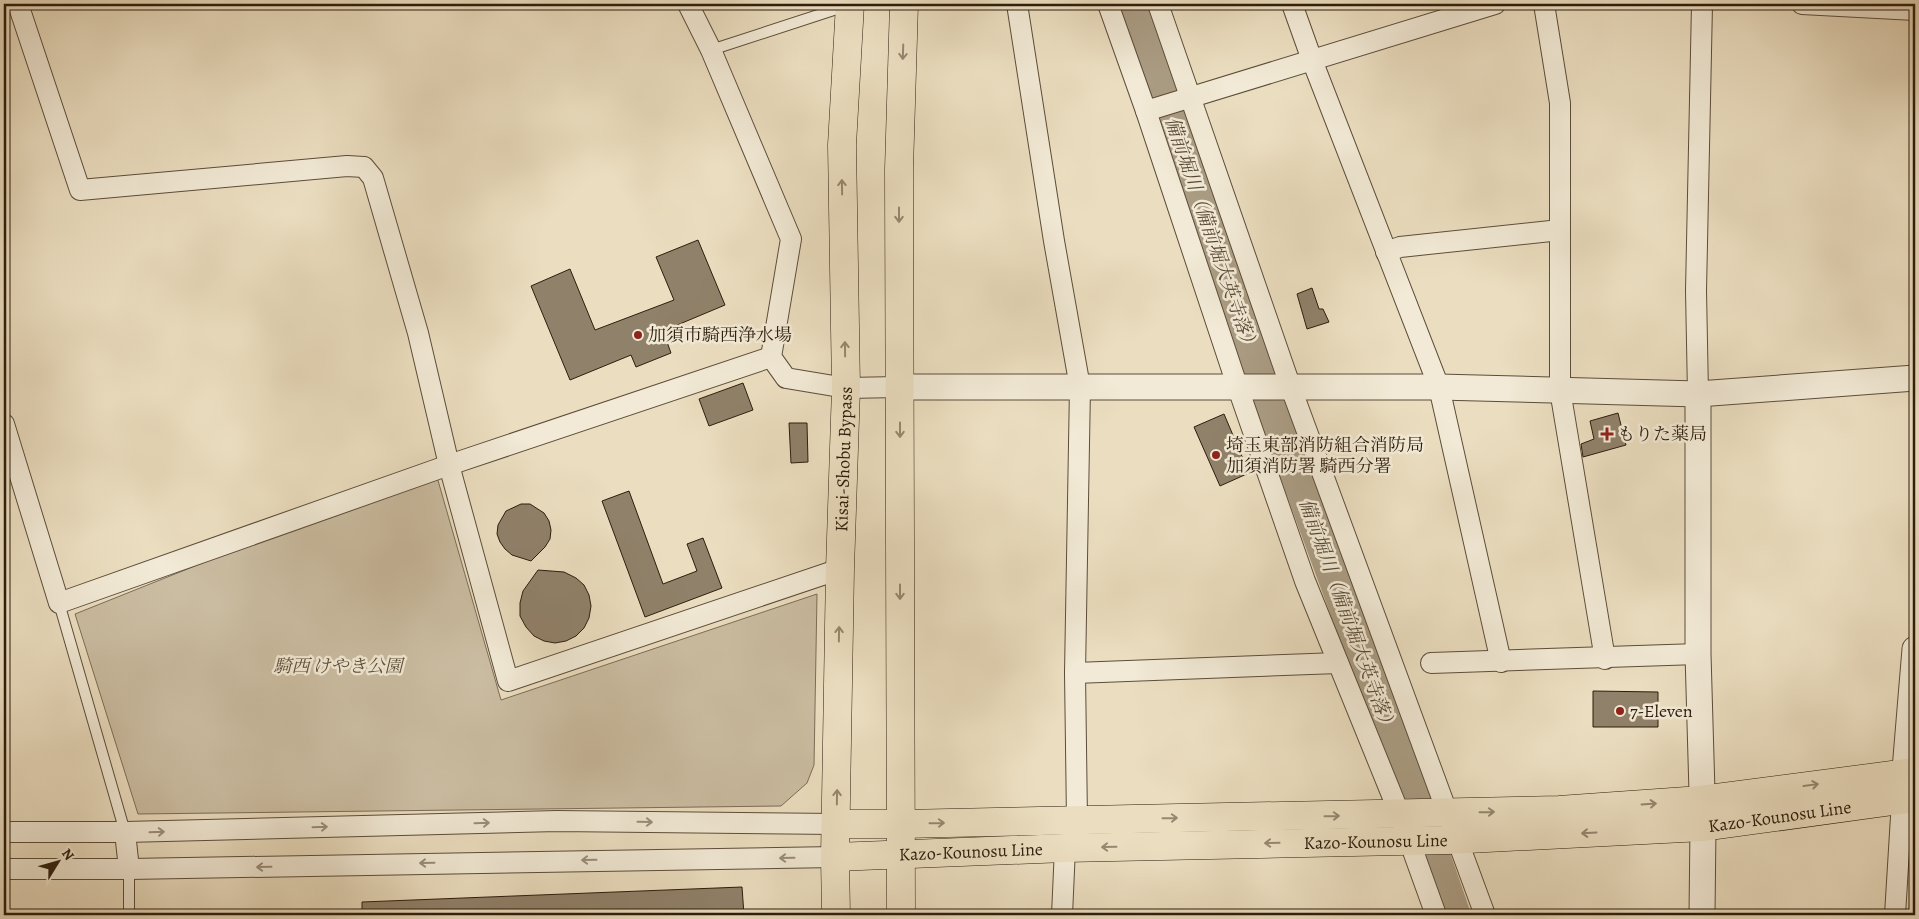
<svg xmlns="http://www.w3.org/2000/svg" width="1919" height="919" font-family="Alegreya,'Noto Serif JP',serif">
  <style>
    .green { fill: #cbbda2; stroke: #7c6d58 }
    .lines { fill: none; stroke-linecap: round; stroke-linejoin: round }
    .river { stroke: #aa9c83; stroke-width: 35 }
    .building { fill: #90816a; stroke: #2d1d0d }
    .service-casing { stroke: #5c4d3a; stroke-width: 12 }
    .minor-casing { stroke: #5c4d3a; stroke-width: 22 }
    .tertiary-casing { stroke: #5c4d3a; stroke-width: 27 }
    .primary-casing { stroke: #2d1d0d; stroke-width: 29 }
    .trunk-casing { stroke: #2d1d0d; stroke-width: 29 }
    .service { stroke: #f2ead6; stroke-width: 10 }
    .minor { stroke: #f2ead6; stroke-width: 20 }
    .tertiary { stroke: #f2ead6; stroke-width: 25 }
    .primary { stroke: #ebdec0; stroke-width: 28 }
    .trunk { stroke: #ebdec0; stroke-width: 28 }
    .oneway { stroke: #96876f }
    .oneway2 { stroke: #998e7c }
    .poi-dot { fill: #8f2418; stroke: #f2ead6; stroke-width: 2 }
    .labels { text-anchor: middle; stroke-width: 5; stroke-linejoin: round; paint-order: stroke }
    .poi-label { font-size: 18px; fill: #2d1d0d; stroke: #f2ead6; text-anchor: start }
    .street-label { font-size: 18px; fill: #2d1d0d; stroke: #f2ead6 }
    .park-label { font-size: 18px; font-style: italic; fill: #5c4d3a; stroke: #f2ead6 }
    .water-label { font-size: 19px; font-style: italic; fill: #594936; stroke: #f2ead6 }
  </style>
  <rect width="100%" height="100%" fill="#ebdec0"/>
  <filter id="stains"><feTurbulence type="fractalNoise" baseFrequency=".004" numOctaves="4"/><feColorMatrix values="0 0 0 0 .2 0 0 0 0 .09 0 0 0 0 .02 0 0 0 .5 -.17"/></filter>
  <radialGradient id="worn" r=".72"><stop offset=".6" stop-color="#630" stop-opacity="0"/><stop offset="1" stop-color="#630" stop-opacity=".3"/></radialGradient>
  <g class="green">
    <path d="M 435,470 L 501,700 L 817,594 L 814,765 L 807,783 L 781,806 L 138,814 L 75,614 Z"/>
    <path d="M 1913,829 L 1915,829 L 1915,915 L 1909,915 Z"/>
  </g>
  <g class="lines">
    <path class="river" d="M 1134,4 L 1223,270 L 1358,639 L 1453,915"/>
  </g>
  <g class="building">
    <path d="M 698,240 L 725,305 L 663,331 L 671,353 L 636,367 L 631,355 L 570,380 L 531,286 L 570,269 L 595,330 L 674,300 L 656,257 Z"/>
    <path d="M 1312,288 L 1319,309 L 1323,309 L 1329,322 L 1307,329 L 1297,294 Z"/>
    <path d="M 743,383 L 753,410 L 709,426 L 699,399 Z"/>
    <path d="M 1618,413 L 1626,445 L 1583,457 L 1581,444 L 1594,439 L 1590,421 Z"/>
    <path d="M 1224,414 L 1249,473 L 1220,486 L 1194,427 Z"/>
    <path d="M 789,423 L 807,423 L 808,462 L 791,463 Z"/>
    <path d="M 629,491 L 663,584 L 697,571 L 687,544 L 703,538 L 722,588 L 645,617 L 602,501 Z"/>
    <path d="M 521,504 L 530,504 L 544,513 L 549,521 L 551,530 L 550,539 L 545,547 L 531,561 L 512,555 L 505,549 L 500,542 L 497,534 L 498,525 L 506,511 Z"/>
    <path d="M 538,570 L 564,572 L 576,578 L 584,585 L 589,595 L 591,606 L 589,618 L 584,628 L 576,636 L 566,641 L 555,643 L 544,641 L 534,636 L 526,627 L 520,616 L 520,603 L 523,591 Z"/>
    <path d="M 1593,691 L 1658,692 L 1658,727 L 1593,727 Z"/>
    <path d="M 742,887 L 744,915 L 362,915 L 362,902 Z"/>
  </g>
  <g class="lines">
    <defs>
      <g id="service">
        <path d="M 711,50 L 849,5"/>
        <path d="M 59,603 L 125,832"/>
        <path d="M 129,915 L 129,869"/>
      </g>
      <g id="minor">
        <path d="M 18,4 L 80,190 L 347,166 L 364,167 L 373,178 L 418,333 L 449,465 L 508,681 L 840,569"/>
        <path d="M 688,4 L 711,50 L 791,239 L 771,357 L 786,378 L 846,388 L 899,387"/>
        <path d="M 1017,4 L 1054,241 L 1080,387 L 1075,673 L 1077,820"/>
        <path d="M 1108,4 L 1146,111 L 1238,388 L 1305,581 L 1400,815 L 1436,915"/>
        <path d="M 1158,4 L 1291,388 L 1485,915"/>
        <path d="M 1292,4 L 1312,60 L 1439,387 L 1501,662"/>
        <path d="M 1544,4 L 1560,103 L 1560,390 L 1605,659"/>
        <path d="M 1802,4 L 1915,10"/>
        <path d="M 1146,111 L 1495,4"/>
        <path d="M 1386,252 L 1400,247 L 1560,230"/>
        <path d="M 1698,394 L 1696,291 L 1702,4"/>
        <path d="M 4,424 L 59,603 L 449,465 L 771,357"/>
        <path d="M 1431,663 L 1698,654"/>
        <path d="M 1075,673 L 1338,663"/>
        <path d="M 4,832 L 125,832 L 557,821 L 836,824"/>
        <path d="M 125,832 L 129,869"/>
        <path d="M 4,869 L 129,869 L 835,857"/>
        <path d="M 1062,915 L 1065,848"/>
        <path d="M 1895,915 L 1902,800"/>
      </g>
      <g id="tertiary">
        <path d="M 899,387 L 1439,387 L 1698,394 L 1915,378"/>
        <path d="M 1698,394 L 1698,654 L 1703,827 L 1702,915"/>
        <path d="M 1903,794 L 1915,649"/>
      </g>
      <g id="primary">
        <path d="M 836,824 L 902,824 L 1559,810 L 1701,800 L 1915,772"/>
        <path id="s1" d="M 835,857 L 1065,848 L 1448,840 L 1703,827 L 1915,798"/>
      </g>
      <g id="trunk">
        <path id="s2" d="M 836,915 L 835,857 L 840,569 L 846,388 L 842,145 L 850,4"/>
        <path d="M 901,915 L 899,169 L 904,4"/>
      </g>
    </defs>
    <use href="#service" class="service-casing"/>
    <use href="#minor" class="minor-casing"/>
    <use href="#tertiary" class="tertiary-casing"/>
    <use href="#primary" class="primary-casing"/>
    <use href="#trunk" class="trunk-casing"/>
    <use href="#service" class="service"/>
    <use href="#minor" class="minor"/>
    <use href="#tertiary" class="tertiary"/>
    <use href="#primary" class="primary"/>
    <use href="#trunk" class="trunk"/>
  </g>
  <defs><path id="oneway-shaft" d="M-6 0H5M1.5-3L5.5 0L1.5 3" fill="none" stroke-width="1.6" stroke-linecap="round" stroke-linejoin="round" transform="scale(1.25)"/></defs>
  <g class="oneway">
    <use href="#oneway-shaft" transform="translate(903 52) rotate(92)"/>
    <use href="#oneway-shaft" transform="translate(842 187) rotate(-91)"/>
    <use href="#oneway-shaft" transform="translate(899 215) rotate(90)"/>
    <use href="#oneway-shaft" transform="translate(845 349) rotate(-91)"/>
    <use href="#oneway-shaft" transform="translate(900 430) rotate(90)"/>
    <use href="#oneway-shaft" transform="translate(900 592) rotate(90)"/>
    <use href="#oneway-shaft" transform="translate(839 634) rotate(-89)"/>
    <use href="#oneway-shaft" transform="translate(1811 785) rotate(-8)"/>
    <use href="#oneway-shaft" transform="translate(837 797) rotate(-89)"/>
    <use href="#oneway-shaft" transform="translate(1649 804) rotate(-4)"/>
    <use href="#oneway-shaft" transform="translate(1487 812) rotate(-1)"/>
    <use href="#oneway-shaft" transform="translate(1332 816) rotate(-1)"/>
    <use href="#oneway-shaft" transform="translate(1170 818) rotate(-1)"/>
    <use href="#oneway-shaft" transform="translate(937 823) rotate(-1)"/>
    <use href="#oneway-shaft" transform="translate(1589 833) rotate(177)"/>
    <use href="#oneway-shaft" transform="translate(1272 843) rotate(179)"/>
    <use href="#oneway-shaft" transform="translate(1109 847) rotate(179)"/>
  </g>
  <g class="oneway2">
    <use href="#oneway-shaft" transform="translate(645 822) rotate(1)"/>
    <use href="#oneway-shaft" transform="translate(482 823) rotate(-2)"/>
    <use href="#oneway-shaft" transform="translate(320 827) rotate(-2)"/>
    <use href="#oneway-shaft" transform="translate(157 832) rotate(-2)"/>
    <use href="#oneway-shaft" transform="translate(787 858) rotate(179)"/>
    <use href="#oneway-shaft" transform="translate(589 860) rotate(179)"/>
    <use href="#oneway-shaft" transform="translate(427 863) rotate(179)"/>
    <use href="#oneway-shaft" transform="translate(264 867) rotate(179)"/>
  </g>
  <g class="poi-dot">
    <circle cx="638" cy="335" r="5"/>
    <path d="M1604.5 426.5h5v5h5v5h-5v5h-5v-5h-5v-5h5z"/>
    <circle cx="1216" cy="455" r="5"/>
    <circle cx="1620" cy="711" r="5"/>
  </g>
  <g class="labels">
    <g class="poi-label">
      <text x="648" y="341">加須市騎西浄水場</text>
      <text x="1617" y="440">もりた薬局</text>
      <text x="1226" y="451">埼玉東部消防組合消防局<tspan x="1226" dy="21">加須消防署 騎西分署</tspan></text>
      <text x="1630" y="717">7-Eleven</text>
    </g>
    <g class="street-label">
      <text dy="6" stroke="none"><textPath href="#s2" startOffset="456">Kisai-Shobu Bypass</textPath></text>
      <text dy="6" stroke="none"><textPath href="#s1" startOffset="946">Kazo-Kounosu Line</textPath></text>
      <text dy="6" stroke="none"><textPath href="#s1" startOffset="541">Kazo-Kounosu Line</textPath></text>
      <text dy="6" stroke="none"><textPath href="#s1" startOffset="136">Kazo-Kounosu Line</textPath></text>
    </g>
    <g class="park-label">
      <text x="338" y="672">騎西 けやき公園</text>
    </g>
    <g class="water-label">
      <text transform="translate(1212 234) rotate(71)" y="7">備前堀川（備前堀大英寺落）</text>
      <text transform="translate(1348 615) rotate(70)" y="7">備前堀川（備前堀大英寺落）</text>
    </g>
  </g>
  <rect width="1919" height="919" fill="none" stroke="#ebdec0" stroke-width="20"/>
  <rect x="5" y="5" width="1909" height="909" fill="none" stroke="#2d1d0d" stroke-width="2.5"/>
  <rect x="10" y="10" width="1899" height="899" fill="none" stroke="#2d1d0d"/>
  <g transform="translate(58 862) rotate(53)" stroke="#f2ead6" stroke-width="4" paint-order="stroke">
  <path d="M0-4L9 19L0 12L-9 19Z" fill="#2d1d0d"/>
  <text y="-8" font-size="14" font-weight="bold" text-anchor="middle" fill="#2d1d0d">N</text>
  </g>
  <rect width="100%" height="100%" filter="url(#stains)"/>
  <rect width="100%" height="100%" fill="url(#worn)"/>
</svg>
